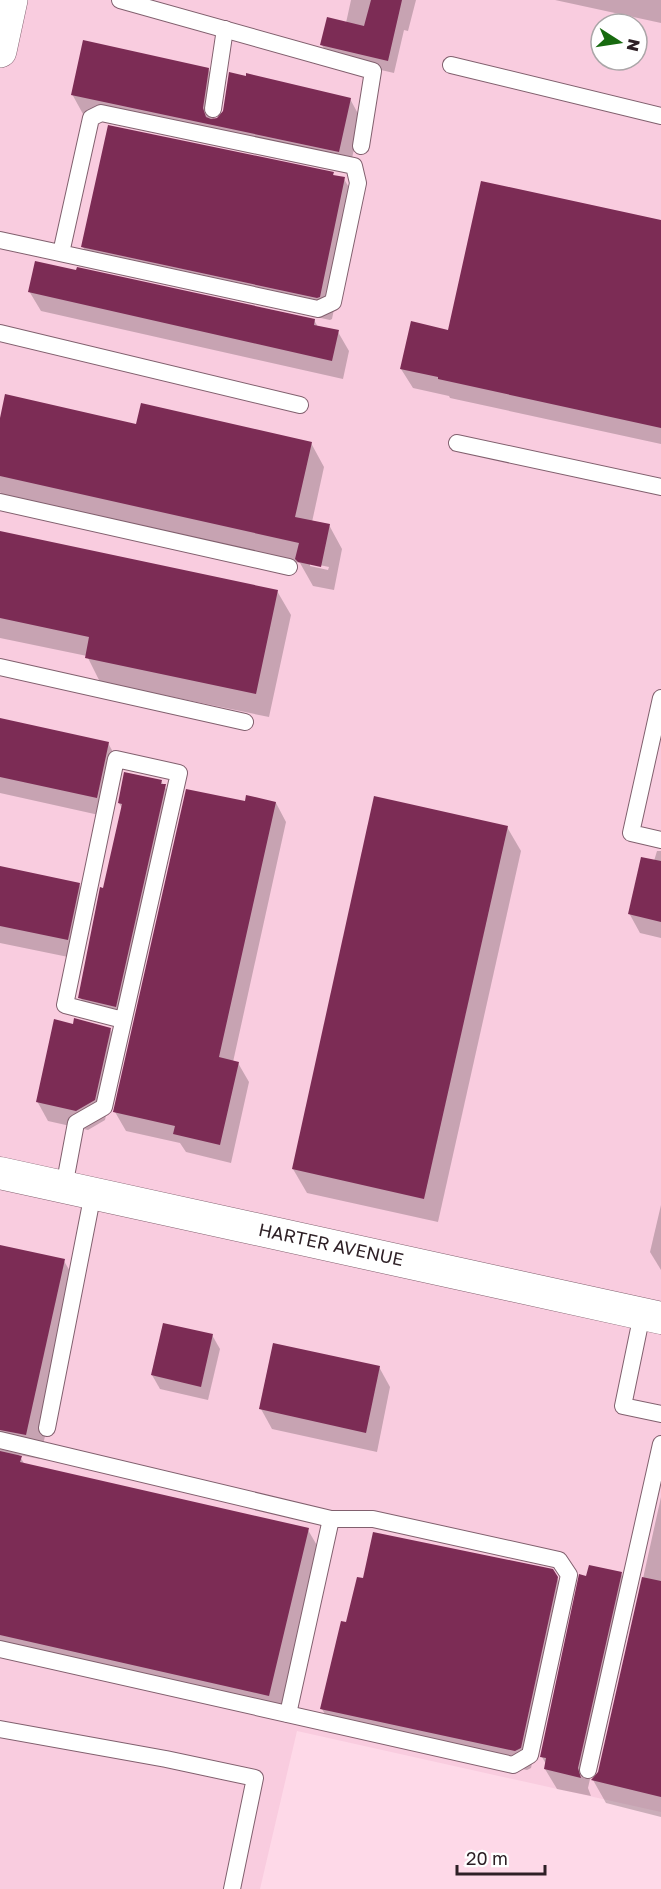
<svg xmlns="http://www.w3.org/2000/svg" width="661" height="1889" font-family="'Golos Text',sans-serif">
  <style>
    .built { fill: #f9ccdf; fill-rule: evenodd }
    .shadow { fill: #0003; fill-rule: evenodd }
    .building { fill: #7c2c55 }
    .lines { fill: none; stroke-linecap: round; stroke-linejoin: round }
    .lane-casing { stroke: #81606e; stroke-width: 18 }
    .street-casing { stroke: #81606e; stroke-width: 33 }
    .secondary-casing { stroke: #81606e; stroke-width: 34 }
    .lane { stroke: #fff; stroke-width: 16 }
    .street { stroke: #fff; stroke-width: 32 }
    .secondary { stroke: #fff; stroke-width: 33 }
    .labels { text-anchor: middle; stroke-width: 6; stroke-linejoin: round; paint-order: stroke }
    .street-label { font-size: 18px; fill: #2e2026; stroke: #fff }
  </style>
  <rect width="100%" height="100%" fill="#fed9e8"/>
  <path class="built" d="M 12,0 L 661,0 L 661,1812 L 297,1731 L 260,1889 L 0,1889 L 0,49 ZM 601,24 L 637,24 L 637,60 L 601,60 Z"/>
  <g class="shadow">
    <path d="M 351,0 L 416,0 L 408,31 L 404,30 L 394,73 L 329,58 L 322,45 L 346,23 Z"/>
    <path d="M 555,0 L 661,0 L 661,23 Z"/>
    <path d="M 208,69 L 219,89 L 214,120 L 350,99 L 361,119 L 349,171 L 83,114 L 72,94 Z"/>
    <path d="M 333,174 L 334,176 L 344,179 L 357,201 L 332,319 L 330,320 L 96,269 L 83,247 Z"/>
    <path d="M 661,222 L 661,444 L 450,398 L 449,396 L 413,388 L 401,369 L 449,332 Z"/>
    <path d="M 29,291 L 314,320 L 318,327 L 338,332 L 349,351 L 343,379 L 41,311 Z"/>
    <path d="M 0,425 L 311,443 L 324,467 L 312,522 L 329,525 L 342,549 L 334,590 L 313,586 L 300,563 L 3,497 L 0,492 ZM 310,563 L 329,567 L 328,570 L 310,566 Z"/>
    <path d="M 0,532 L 277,591 L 291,615 L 269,717 L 100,682 L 87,656 L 0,638 Z"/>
    <path d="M 0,719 L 108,743 L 119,763 L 108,817 L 0,793 Z"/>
    <path d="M 161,781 L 176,805 L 126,1026 L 91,1017 L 80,997 L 122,808 L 119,803 Z"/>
    <path d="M 246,803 L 276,803 L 286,822 L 233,1062 L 238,1063 L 249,1082 L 231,1163 L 186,1152 L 180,1143 L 126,1131 L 115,1112 Z"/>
    <path d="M 507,827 L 521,851 L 438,1222 L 307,1193 L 293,1169 Z"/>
    <path d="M 657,851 L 661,851 L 661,938 L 640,933 L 629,913 L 654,861 Z"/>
    <path d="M 0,867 L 79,884 L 90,904 L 78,959 L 0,943 Z"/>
    <path d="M 74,1025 L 110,1029 L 121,1048 L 105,1120 L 88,1130 L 48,1121 L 37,1101 Z"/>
    <path d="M 661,1205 L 661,1270 L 650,1252 Z"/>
    <path d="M 0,1246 L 64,1261 L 78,1285 L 40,1459 L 19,1455 L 25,1465 L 308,1530 L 322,1554 L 282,1720 L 0,1656 Z"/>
    <path d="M 212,1335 L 220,1349 L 208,1400 L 160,1389 L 152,1375 Z"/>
    <path d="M 379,1367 L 390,1387 L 377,1452 L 272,1429 L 261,1409 Z"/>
    <path d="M 661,1497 L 661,1817 L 606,1803 L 593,1780 L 600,1773 Z"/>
    <path d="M 621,1574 L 632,1593 L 588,1788 L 591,1796 L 557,1789 L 545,1769 L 546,1764 L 542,1757 L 587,1577 Z"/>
    <path d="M 557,1578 L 568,1598 L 531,1768 L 527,1770 L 333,1728 L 322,1709 L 347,1624 Z"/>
  </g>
  <g class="building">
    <path d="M 371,0 L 402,0 L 388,61 L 320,45 L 327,17 L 364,26 Z"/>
    <path d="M 83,40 L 209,68 L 203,108 L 206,117 L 211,119 L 217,118 L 223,111 L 229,72 L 246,76 L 246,73 L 351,98 L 339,152 L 71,95 Z"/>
    <path d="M 108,125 L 334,172 L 333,175 L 345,177 L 320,297 L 317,298 L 81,247 Z"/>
    <path d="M 481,181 L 661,220 L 661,428 L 438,379 L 438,377 L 400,369 L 411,321 L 448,330 Z"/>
    <path d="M 35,261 L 76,270 L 77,267 L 315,319 L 314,325 L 339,330 L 332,361 L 28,292 Z"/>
    <path d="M 5,394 L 136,424 L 141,403 L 312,442 L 295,517 L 330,524 L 321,567 L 298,562 L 295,559 L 299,543 L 0,476 L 0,418 Z"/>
    <path d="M 0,531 L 278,590 L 256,694 L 85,658 L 89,637 L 0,618 Z"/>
    <path d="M 0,718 L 109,742 L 97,798 L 0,777 Z"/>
    <path d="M 124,772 L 162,780 L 161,784 L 166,784 L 116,1007 L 78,998 L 100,887 L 103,888 L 122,804 L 118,803 Z"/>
    <path d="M 186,789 L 245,801 L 246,795 L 276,802 L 219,1057 L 239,1062 L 220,1145 L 173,1134 L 175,1126 L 113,1112 Z"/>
    <path d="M 374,796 L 508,826 L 424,1199 L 292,1169 Z"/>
    <path d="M 641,857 L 661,861 L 661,922 L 628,914 Z"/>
    <path d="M 0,866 L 80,883 L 68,940 L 0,926 Z"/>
    <path d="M 74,1018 L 111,1028 L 95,1100 L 76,1111 L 36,1102 L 54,1019 L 73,1024 Z"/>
    <path d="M 0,1245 L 65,1259 L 26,1435 L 0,1430 Z"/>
    <path d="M 163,1323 L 213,1334 L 201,1387 L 151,1375 Z"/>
    <path d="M 273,1343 L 380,1366 L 366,1433 L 259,1409 Z"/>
    <path d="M 0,1451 L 22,1456 L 20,1462 L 309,1528 L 269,1696 L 0,1635 Z"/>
    <path d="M 373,1532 L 553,1569 L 558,1577 L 521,1748 L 515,1751 L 320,1709 L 341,1621 L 346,1622 L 357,1577 L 363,1578 Z"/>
    <path d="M 589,1565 L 622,1572 L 578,1768 L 581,1778 L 544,1769 L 546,1758 L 540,1757 L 579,1574 L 586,1576 Z"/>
    <path d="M 642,1577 L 661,1581 L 661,1797 L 591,1780 L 598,1772 Z"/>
  </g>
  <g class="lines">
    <defs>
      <g id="lane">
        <path d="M 120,0 L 373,71 L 361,146"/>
        <path d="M 451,65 L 661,116"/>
        <path d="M 213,109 L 225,29"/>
        <path d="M 0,240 L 318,309 L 333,302 L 358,183 L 354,166 L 101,113 L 91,118 L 61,253"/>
        <path d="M 0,333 L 300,405"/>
        <path d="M 457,443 L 661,487"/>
        <path d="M 0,502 L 289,567"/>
        <path d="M 0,667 L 245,722"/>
        <path d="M 661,698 L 631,833 L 661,840"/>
        <path d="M 64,1187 L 76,1123 L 104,1107 L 179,773 L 116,759 L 65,1005 L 123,1020"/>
        <path d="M 642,1314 L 623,1406 L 661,1414"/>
        <path d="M 47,1428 L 93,1193"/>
        <path d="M 0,1440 L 331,1519 L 373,1519 L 559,1560 L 569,1575 L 530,1755 L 513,1765 L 0,1649"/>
        <path d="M 288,1714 L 331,1519"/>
        <path d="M 0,1729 L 166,1759 L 255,1778 L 232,1889"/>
        <path d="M 588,1770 L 661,1444"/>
      </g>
      <path id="street" d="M 0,1173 L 661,1318"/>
      <path id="secondary" d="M 0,51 L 11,0"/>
    </defs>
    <use href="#lane" class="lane-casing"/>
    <use href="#street" class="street-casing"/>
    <use href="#secondary" class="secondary-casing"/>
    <use href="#lane" class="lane"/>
    <use href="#street" class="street"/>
    <use href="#secondary" class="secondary"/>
  </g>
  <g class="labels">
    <g class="street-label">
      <text transform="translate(331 1245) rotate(12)" y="6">HARTER AVENUE</text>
    </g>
  </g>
  <g transform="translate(619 42) rotate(102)"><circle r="28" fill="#ffffff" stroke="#aba6a8" stroke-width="1.5"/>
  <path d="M0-4.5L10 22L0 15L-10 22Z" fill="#176a0f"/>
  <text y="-9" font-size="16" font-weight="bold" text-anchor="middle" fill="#2e2026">N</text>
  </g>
  <path d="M457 1865v9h88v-9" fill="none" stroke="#2e2026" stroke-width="3"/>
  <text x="466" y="1865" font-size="18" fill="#2e2026" stroke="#ffffff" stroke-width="4.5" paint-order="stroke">20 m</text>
</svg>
